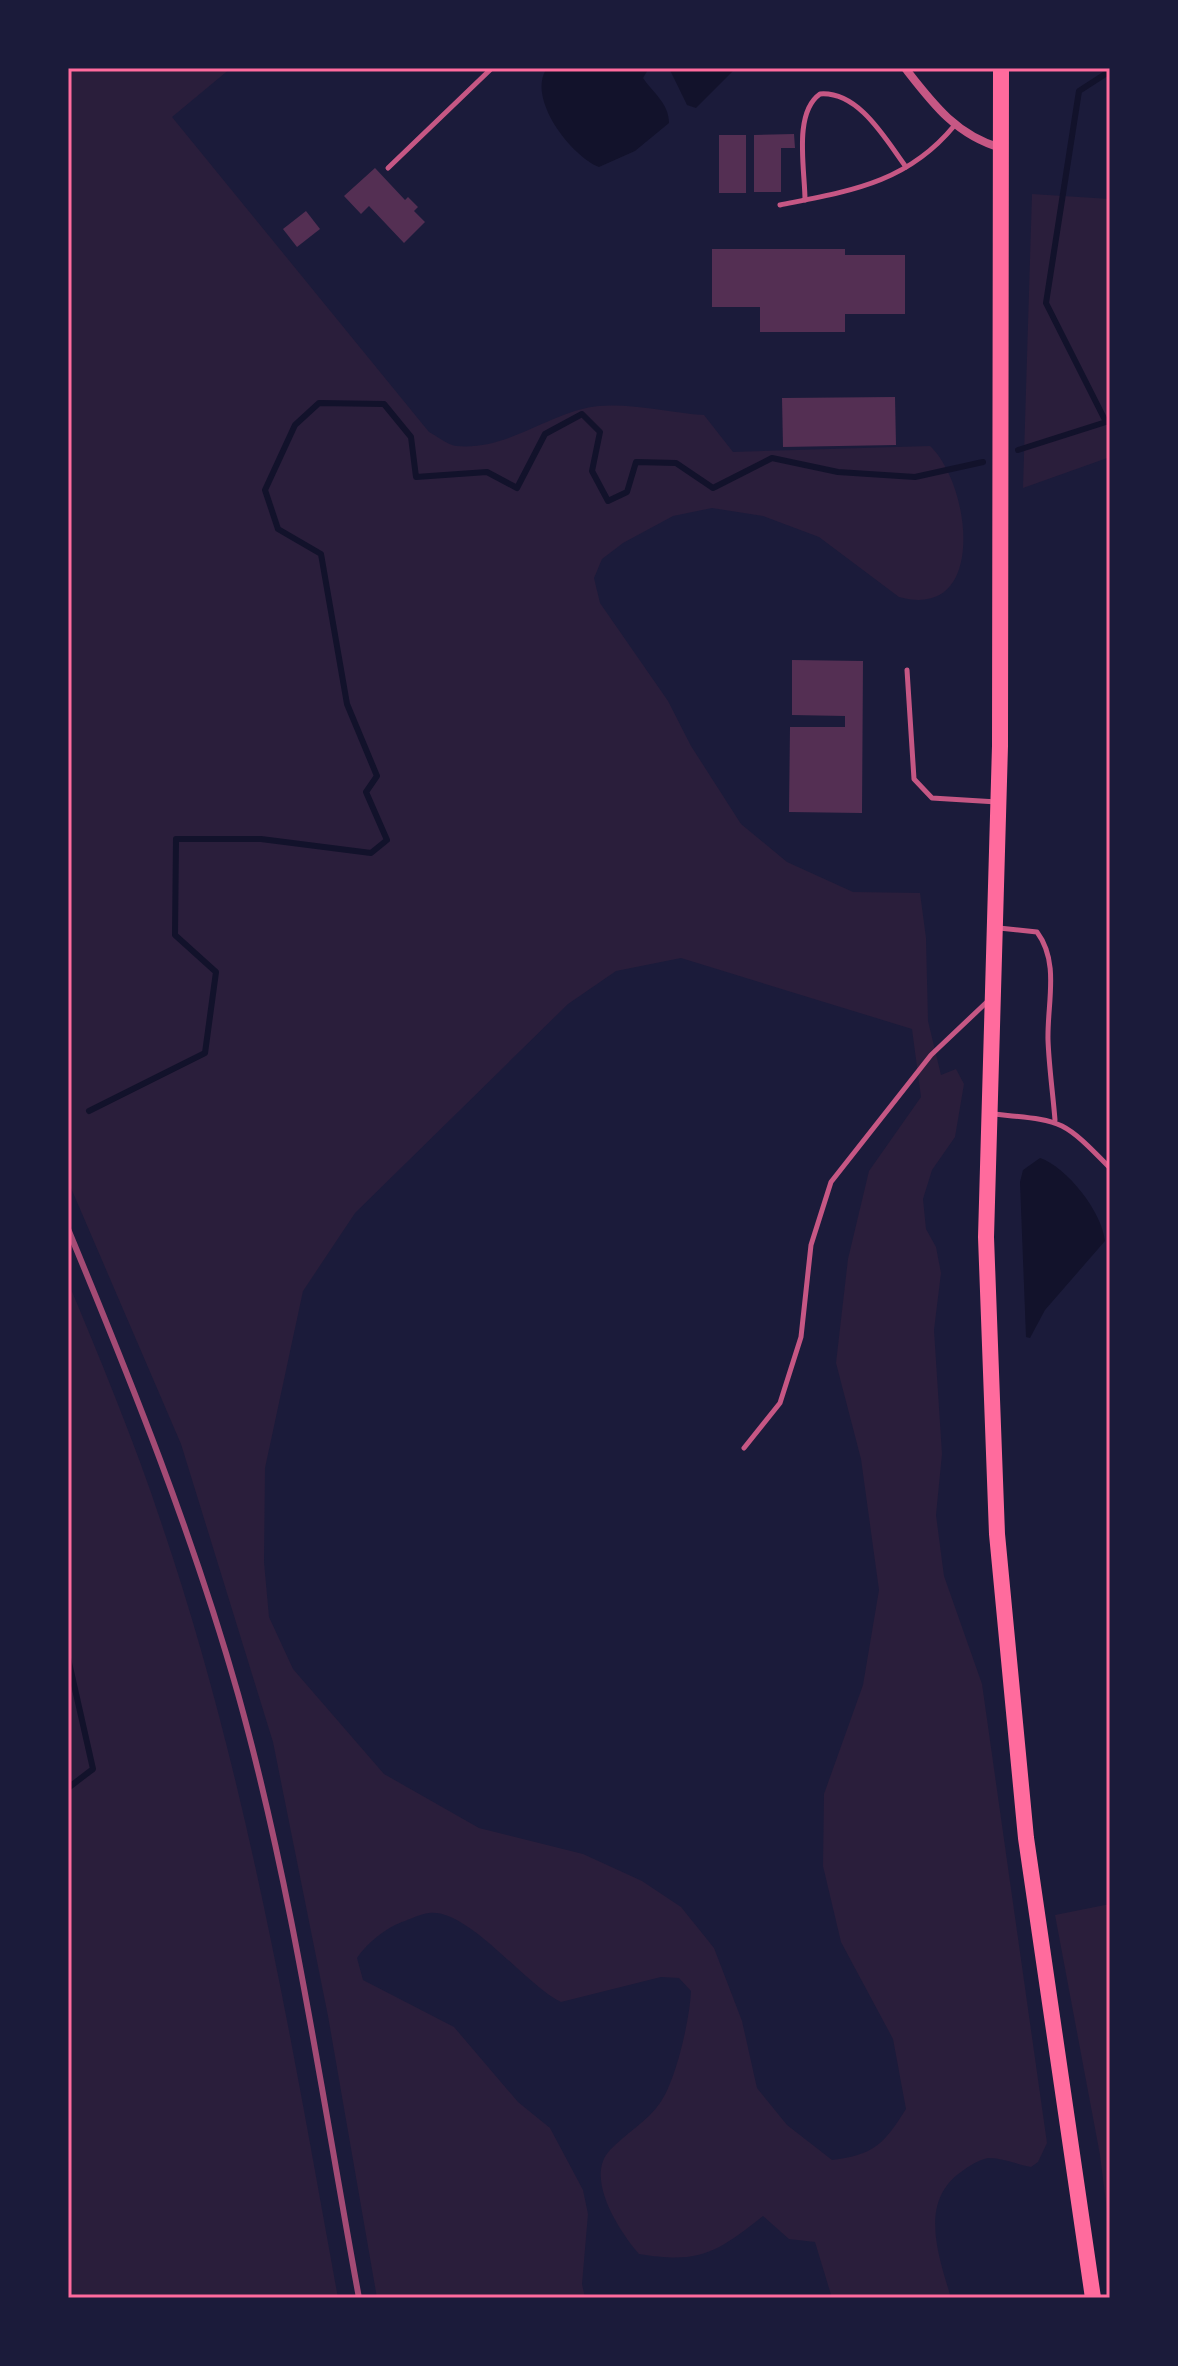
<svg xmlns="http://www.w3.org/2000/svg" width="1178" height="2366" font-family="'IBM Plex Sans',sans-serif">
  <style>
    .green { fill: #2a1e3b; fill-rule: evenodd }
    .water { fill: #12122b }
    .lines { fill: none; stroke-linecap: round; stroke-linejoin: round }
    .stream { stroke: #12122b; stroke-width: 6 }
    .building { fill: #542f53 }
    .service { stroke: #c65784; stroke-width: 5 }
    .minor { stroke: #c65784; stroke-width: 8 }
    .primary { stroke: #ff6b9d; stroke-width: 16 }
    .rail { stroke: #a44b75; stroke-width: 6 }
    .neatline { fill: none; stroke: #ff6b9d; stroke-width: 3 }
  </style>
  <rect width="100%" height="100%" fill="#1b1b3a"/>
  <g class="green">
    <path d="M 68,68 L 231,68 L 172,117 L 429,432 C 437,436 448,445 456,446 C 509,451 550,411 599,406 C 632,403 671,413 704,415 L 733,452 L 930,446 C 971,484 988,622 899,597 L 819,537 L 763,516 L 712,508 L 673,516 L 623,543 L 602,559 L 594,578 L 600,603 L 668,701 L 691,746 L 741,824 L 787,862 L 853,892 L 920,893 L 926,938 L 928,1021 L 941,1075 L 956,1069 L 964,1084 L 955,1137 L 932,1170 L 923,1199 L 926,1229 L 936,1247 L 941,1273 L 934,1330 L 942,1454 L 936,1515 L 944,1576 L 982,1684 L 1047,2143 L 1038,2162 L 1031,2167 C 1019,2165 1000,2157 988,2158 C 978,2160 969,2166 961,2172 C 918,2202 939,2257 951,2298 L 832,2298 L 815,2242 L 789,2239 L 763,2216 C 716,2253 700,2264 639,2254 C 619,2231 584,2177 610,2150 C 625,2134 648,2121 660,2103 C 676,2081 690,2018 691,1991 L 679,1978 L 661,1977 L 561,2002 C 524,1984 468,1908 429,1913 C 421,1914 412,1918 405,1921 C 388,1926 367,1943 357,1958 L 363,1980 L 454,2027 L 518,2102 L 550,2128 L 583,2190 L 588,2214 L 582,2284 L 585,2298 L 377,2298 L 328,2016 L 273,1742 L 181,1444 L 68,1181 ZM 681,958 L 912,1029 L 921,1097 L 869,1171 L 848,1259 L 836,1363 L 861,1459 L 879,1590 L 863,1685 L 824,1794 L 823,1866 L 841,1942 L 893,2039 L 906,2109 C 884,2144 874,2155 832,2160 L 787,2125 L 757,2088 L 742,2021 L 714,1948 L 681,1907 L 642,1881 L 583,1854 L 479,1828 L 384,1774 L 293,1669 L 269,1617 L 264,1562 L 265,1468 L 303,1291 L 355,1213 L 568,1004 L 616,971 Z"/>
    <path d="M 1032,194 L 1110,199 L 1110,457 L 1023,488 Z"/>
    <path d="M 68,1282 C 101,1361 135,1443 162,1525 C 247,1775 291,2039 338,2298 L 68,2298 Z"/>
    <path d="M 1110,1904 L 1110,2235 L 1100,2155 L 1055,1915 Z"/>
  </g>
  <g class="water">
    <path d="M 547,68 L 649,68 L 643,78 C 653,93 669,103 669,123 L 635,151 L 599,167 C 571,156 526,98 547,68 Z"/>
    <path d="M 669,68 L 736,68 L 696,108 L 687,105 Z"/>
    <path d="M 1040,1158 C 1067,1167 1102,1212 1105,1241 L 1045,1310 L 1030,1338 L 1026,1337 L 1020,1182 L 1023,1170 Z"/>
  </g>
  <g class="lines">
    <g class="stream">
      <path d="M 1018,450 L 1106,422 L 1046,303 L 1079,91 L 1110,71"/>
      <path d="M 89,1111 L 205,1053 L 216,972 L 175,935 L 176,839 L 261,839 L 371,853 L 387,840 L 366,792 L 377,776 L 347,704 L 321,554 L 278,529 L 265,490 L 295,425 L 319,403 L 384,404 L 411,437 L 416,477 L 487,472 L 517,488 L 545,434 L 582,414 L 600,432 L 592,471 L 608,501 L 627,492 L 636,462 L 676,463 L 713,488 L 772,458 L 838,472 L 915,477 L 983,462"/>
      <path d="M 68,1658 L 93,1769 L 68,1788"/>
    </g>
  </g>
  <g class="building">
    <path d="M 794,134 L 795,148 L 781,148 L 781,192 L 754,192 L 754,135 Z"/>
    <rect x="719" y="135" width="27" height="58"/>
    <path d="M 375,168 L 405,200 L 408,197 L 418,207 L 414,211 L 425,222 L 404,243 L 369,206 L 361,214 L 344,196 Z"/>
    <path d="M 306,211 L 320,229 L 297,247 L 283,229 Z"/>
    <path d="M 712,249 L 845,249 L 845,255 L 905,255 L 905,314 L 845,314 L 845,332 L 760,332 L 760,307 L 712,307 Z"/>
    <path d="M 895,397 L 896,445 L 783,447 L 782,398 Z"/>
    <path d="M 792,660 L 863,661 L 862,813 L 789,812 L 790,727 L 845,727 L 845,716 L 792,715 Z"/>
  </g>
  <g class="lines">
    <g class="service">
      <path d="M 388,168 L 492,68"/>
      <path d="M 805,200 C 805,170 793,113 820,94 C 859,91 886,140 906,167"/>
      <path d="M 780,205 C 850,191 907,183 954,126"/>
      <path d="M 907,670 L 914,779 L 932,798 L 997,802"/>
      <path d="M 999,928 L 1037,932 C 1060,963 1047,1003 1048,1040 C 1049,1067 1053,1094 1055,1120"/>
      <path d="M 994,1114 C 1063,1121 1061,1118 1110,1168"/>
      <path d="M 744,1448 L 780,1403 L 801,1337 L 811,1245 L 831,1182 L 931,1055 L 989,1000"/>
    </g>
    <path class="minor" d="M 905,68 C 933,104 956,135 1001,148"/>
    <path class="primary" d="M 1001,68 L 1000,746 L 986,1237 L 997,1534 L 1026,1838 L 1093,2298"/>
    <path class="rail" d="M 68,1229 C 131,1381 193,1535 238,1694 C 293,1891 322,2097 359,2298"/>
  </g>
  <rect width="1178" height="2366" fill="none" stroke="#1b1b3a" stroke-width="140"/>
  <rect x="70" y="70" width="1038" height="2226" class="neatline"/>
</svg>
